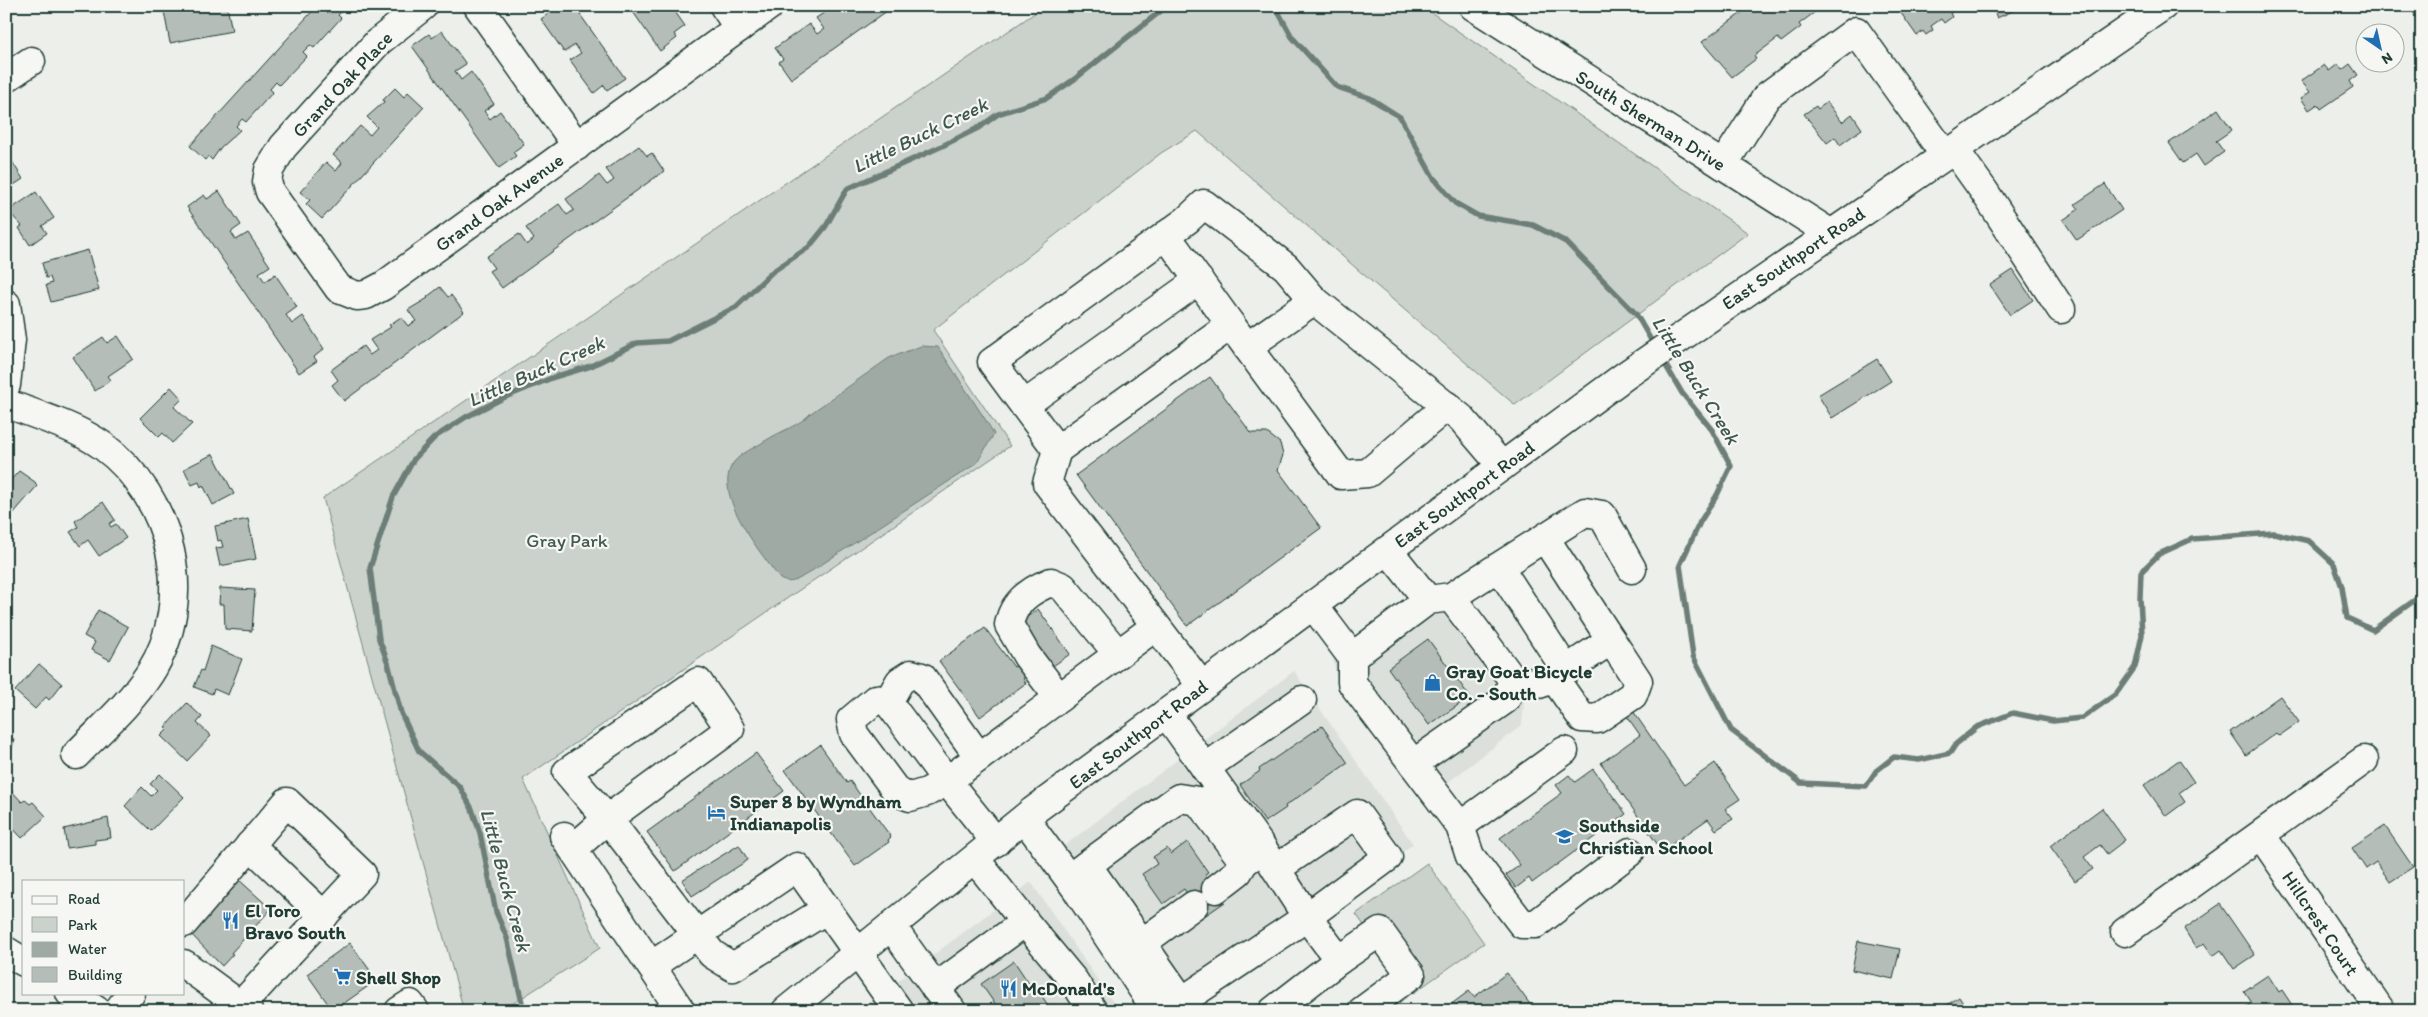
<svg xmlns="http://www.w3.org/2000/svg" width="2428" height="1017" font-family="Itim,sans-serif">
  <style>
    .built { fill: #dce0db }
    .green { fill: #cbd2cc; stroke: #758880 }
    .water { fill: #9faaa4; stroke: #6c7e77 }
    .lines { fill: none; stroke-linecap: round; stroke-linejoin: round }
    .stream { stroke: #6c7e77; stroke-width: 5.5 }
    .building { fill: #b4bdb8; stroke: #1f3d34 }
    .minor-casing { stroke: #1f3d34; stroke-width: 31 }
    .major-casing { stroke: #1f3d34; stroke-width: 31 }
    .minor { stroke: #f6f6f2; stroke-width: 28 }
    .major { stroke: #f6f6f2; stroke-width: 28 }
    .labels { text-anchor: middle; stroke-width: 4.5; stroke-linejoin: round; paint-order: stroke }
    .street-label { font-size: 19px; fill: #1f3d34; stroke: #f6f6f2 }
    .park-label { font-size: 19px; fill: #415b52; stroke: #f6f6f2 }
    .poi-label { font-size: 19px; font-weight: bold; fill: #1f3d34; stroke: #f6f6f2; text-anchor: start }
    .water-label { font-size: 20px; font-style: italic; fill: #3f5850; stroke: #f6f6f2 }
  </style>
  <rect width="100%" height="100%" fill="#edefea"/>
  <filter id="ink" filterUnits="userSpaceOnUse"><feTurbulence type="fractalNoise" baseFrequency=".02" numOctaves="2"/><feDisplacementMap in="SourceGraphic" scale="10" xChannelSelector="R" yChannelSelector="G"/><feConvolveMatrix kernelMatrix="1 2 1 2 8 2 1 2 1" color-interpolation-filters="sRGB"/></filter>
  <g filter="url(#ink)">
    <g class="built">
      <path d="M 1430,584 L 1451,585 L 1525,691 L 1522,725 L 1428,798 L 1336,675 L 1333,658 Z"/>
      <path d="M 1294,671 L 1413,844 L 1188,1011 L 1174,1011 L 1064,846 Z"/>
      <path d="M 1031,882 L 1119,1011 L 858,1011 Z"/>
    </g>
    <g class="green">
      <path d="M 1045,6 L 1422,6 L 1748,233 L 1515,405 L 1197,131 L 1161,153 L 933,330 L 1010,446 L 523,779 L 600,948 L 501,1011 L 464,1011 L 323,498 Z"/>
      <path d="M 1427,863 L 1484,943 L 1412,994 L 1356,914 Z"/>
    </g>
    <path class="water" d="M 921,346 L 938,347 L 987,422 L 994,434 L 977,463 L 807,574 C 797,580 791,585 780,579 C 762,554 710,493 734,462 C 741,453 756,447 765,441 C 780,431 799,426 811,413 L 889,358 Z"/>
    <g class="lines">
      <g class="stream">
        <path d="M 1275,6 L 1292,37 L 1337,87 L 1370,98 L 1400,117 L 1433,177 L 1455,203 L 1478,216 L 1533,225 L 1566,242 L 1636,314 L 1655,347"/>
        <path d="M 1662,359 L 1682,393 L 1712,430 L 1731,466 L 1717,495 L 1700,522 L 1680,565 L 1693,656 L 1731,730 L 1801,783 L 1866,786 L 1876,771 L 1894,757 L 1919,760 L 1950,753 L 1956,744 L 1977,727 L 2013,713 L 2053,721 L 2082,718 L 2116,694 L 2135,667 L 2142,635 L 2140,598 L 2141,572 L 2159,554 L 2192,539 L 2274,533 L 2309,541 L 2334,564 L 2342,587 L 2347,618 L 2373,630 L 2422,595"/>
        <path d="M 524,1011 L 507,938 L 496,912 L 480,833 L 472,809 L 460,787 L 419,751 L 401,713 L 388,663 L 379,639 L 370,568 L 393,497 L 414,459 L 435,437 L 466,417 L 503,398 L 554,377 L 591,366 L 637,343 L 668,341 L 736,307 L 772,272 L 809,247 L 826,226 L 847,189 L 940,147 L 980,127 L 998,114 L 1047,98 L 1076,78 L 1167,6"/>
      </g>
    </g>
    <g class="building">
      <path d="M 163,6 L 227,6 L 232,31 L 170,43 Z"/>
      <path d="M 317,6 L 335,6 L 341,12 L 338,15 L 341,18 L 314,48 L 310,45 L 303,52 L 307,56 L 279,85 L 276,82 L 270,89 L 273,92 L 246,122 L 242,119 L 236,126 L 240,130 L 221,147 L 212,160 L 208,156 L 205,160 L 190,146 Z"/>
      <path d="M 547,6 L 574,6 L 625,78 L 607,90 L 604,85 L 594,93 L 570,60 L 581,53 L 575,45 L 564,52 L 541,19 L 551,12 Z"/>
      <path d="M 629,6 L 671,6 L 685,26 L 674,34 L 677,38 L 660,51 Z"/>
      <path d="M 835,6 L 894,6 L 791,79 L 779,62 L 783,59 L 775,48 L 809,24 L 817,34 L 824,29 L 816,18 Z"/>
      <path d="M 1751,6 L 1823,6 L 1799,24 L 1801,27 L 1781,42 L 1778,38 L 1754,56 L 1756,59 L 1732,77 L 1702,42 Z"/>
      <path d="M 1896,6 L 1954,6 L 1956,9 L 1950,13 L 1952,17 L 1944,23 L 1941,19 L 1931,26 L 1933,30 L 1926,35 L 1923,31 L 1917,36 Z"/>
      <path d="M 1992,6 L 2016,6 L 2017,9 L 1997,18 Z"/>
      <path d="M 2419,6 L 2422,6 L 2422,26 L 2412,11 Z"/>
      <path d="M 442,31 L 466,64 L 455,71 L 461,80 L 471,72 L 494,104 L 484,111 L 490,119 L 500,111 L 524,144 L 513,152 L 516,156 L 499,168 L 412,46 L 429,34 L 432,38 Z"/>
      <path d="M 2338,64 L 2342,70 L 2350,64 L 2358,75 L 2350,81 L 2353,87 L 2321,109 L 2318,104 L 2309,110 L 2301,98 L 2310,92 L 2301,81 L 2324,65 L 2329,71 Z"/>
      <path d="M 395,88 L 404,97 L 408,92 L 424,107 L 322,219 L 306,204 L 310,200 L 300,192 L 326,162 L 336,171 L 342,163 L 333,155 L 360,126 L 370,135 L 377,127 L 367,117 L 384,102 L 383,100 Z"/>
      <path d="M 1827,102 L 1842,122 L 1852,114 L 1862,129 L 1840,145 L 1835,137 L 1827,143 L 1804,114 L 1816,106 L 1818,109 Z"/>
      <path d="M 2218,109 L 2232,130 L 2216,141 L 2224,152 L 2204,166 L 2196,154 L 2183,163 L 2169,143 Z"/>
      <path d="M 639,146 L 647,156 L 652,153 L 664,171 L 502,288 L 489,271 L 494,268 L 486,257 L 519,234 L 527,245 L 534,239 L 526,228 L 559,204 L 567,215 L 574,210 L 566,199 L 580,189 L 581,190 L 599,175 L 607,185 L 614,180 L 606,169 Z"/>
      <path d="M 6,152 L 23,179 L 6,190 Z"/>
      <path d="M 2105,184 L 2122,210 L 2077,240 L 2063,220 L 2079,209 L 2075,204 Z"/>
      <path d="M 219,191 L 241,225 L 231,232 L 236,240 L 248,233 L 270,266 L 259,273 L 265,282 L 275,274 L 297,307 L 286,315 L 292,324 L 303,316 L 324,349 L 314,357 L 317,361 L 299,373 L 187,207 L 204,195 L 207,199 Z"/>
      <path d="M 36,192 L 54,218 L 42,226 L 47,233 L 30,245 L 19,228 L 22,226 L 8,211 Z"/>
      <path d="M 88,250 L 99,290 L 51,302 L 46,285 L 52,283 L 50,277 L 46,278 L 42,263 Z"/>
      <path d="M 2013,270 L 2033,300 L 2010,315 L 1990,285 Z"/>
      <path d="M 440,287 L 448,297 L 451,295 L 464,312 L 344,401 L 332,385 L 338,380 L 331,370 L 363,346 L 370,355 L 377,350 L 370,340 L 391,327 L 389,325 L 401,317 L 408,326 L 416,321 L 408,310 L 428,298 L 427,297 Z"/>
      <path d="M 118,336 L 133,359 L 108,376 L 111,380 L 95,391 L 73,357 L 103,337 L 107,343 Z"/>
      <path d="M 1877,359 L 1891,381 L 1832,418 L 1818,395 Z"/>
      <path d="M 1210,377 L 1251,433 L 1267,433 L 1280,443 L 1283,455 L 1278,470 L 1321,528 L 1187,626 L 1076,475 Z"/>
      <path d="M 171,387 L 182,399 L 174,407 L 192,424 L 172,443 L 163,433 L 159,437 L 140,418 Z"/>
      <path d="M 213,454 L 234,494 L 213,505 L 203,485 L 201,487 L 199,482 L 192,485 L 184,469 Z"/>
      <path d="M 19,471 L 35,482 L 37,486 L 6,522 L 6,485 Z"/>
      <path d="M 103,502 L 115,520 L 109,524 L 111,527 L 116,524 L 126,538 L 99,556 L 88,540 L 80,546 L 70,532 L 78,527 L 75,521 Z"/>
      <path d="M 248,519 L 256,559 L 220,566 L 216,548 L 223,547 L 221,540 L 218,541 L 215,526 Z"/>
      <path d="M 220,588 L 255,590 L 252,631 L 225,629 L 224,604 L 219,604 Z"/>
      <path d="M 1038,609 L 1070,654 L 1050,668 L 1017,624 Z"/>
      <path d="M 98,610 L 128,627 L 110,660 L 91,650 L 95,642 L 84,636 Z"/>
      <path d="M 985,628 L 1014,667 L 1017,665 L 1026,676 L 1023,679 L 1026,683 L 980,717 L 939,661 Z"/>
      <path d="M 1428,639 L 1470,697 L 1429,725 L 1388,668 Z"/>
      <path d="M 211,646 L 242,659 L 228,695 L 214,689 L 212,694 L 194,687 L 201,670 L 203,671 Z"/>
      <path d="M 39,664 L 62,684 L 49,700 L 46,697 L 35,709 L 15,691 Z"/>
      <path d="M 2280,696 L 2299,722 L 2279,736 L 2276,733 L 2246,755 L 2230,732 Z"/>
      <path d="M 187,703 L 202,717 L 197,723 L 211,736 L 187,761 L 161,736 L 168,729 L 165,727 Z"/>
      <path d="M 1633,711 L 1684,785 L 1715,763 L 1740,799 L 1725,809 L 1733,819 L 1716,830 L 1708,819 L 1662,851 L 1601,763 L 1640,735 L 1626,715 Z"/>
      <path d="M 6,718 L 9,719 L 6,738 L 14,739 L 7,772 L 6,772 Z"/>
      <path d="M 1322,726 L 1348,763 L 1285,806 L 1286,808 L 1265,822 L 1240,785 L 1260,771 L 1259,769 Z"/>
      <path d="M 820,745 L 847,783 L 850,781 L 891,837 L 888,840 L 889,842 L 855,866 L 785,770 Z"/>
      <path d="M 756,753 L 784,791 L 675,871 L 647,832 Z"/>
      <path d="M 2179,760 L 2194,782 L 2179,793 L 2185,802 L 2166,816 L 2144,785 Z"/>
      <path d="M 1593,769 L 1626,814 L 1532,883 L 1529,878 L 1516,888 L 1506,875 L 1520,865 L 1500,838 L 1562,793 L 1556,785 L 1569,775 L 1575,782 Z"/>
      <path d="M 160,774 L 184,797 L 151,831 L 125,806 L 142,787 L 151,796 L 157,790 L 150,784 Z"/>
      <path d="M 8,787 L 22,802 L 25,800 L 30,804 L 33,802 L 46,816 L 22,838 L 6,821 L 6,789 Z"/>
      <path d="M 2102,808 L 2125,840 L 2107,854 L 2100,845 L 2084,857 L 2093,869 L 2075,881 L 2050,846 Z"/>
      <path d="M 108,818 L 111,838 L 95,840 L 95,844 L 67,848 L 64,829 Z"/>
      <path d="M 2385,826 L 2413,867 L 2390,882 L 2376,862 L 2366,869 L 2352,848 Z"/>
      <path d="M 1187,842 L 1208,872 L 1205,874 L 1225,902 L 1203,917 L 1184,889 L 1163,904 L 1142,874 L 1157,864 L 1153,857 L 1167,848 L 1171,854 Z"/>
      <path d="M 739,845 L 748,860 L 692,896 L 682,880 Z"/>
      <path d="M 237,878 L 271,909 L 231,953 L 233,954 L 222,966 L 187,930 Z"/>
      <path d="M 2220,904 L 2255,955 L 2234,969 L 2221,950 L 2213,956 L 2204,943 L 2196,948 L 2184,929 Z"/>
      <path d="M 1858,941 L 1900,949 L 1893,979 L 1852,970 Z"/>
      <path d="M 350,943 L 377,980 L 333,1011 L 307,974 Z"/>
      <path d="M 1014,961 L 1036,994 L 1039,992 L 1052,1011 L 1000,1011 L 981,984 Z"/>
      <path d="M 1507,973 L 1535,1011 L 1442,1011 L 1469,991 L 1474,997 Z"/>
      <path d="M 2268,975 L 2279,992 L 2282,990 L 2296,1011 L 2240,1011 L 2252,1003 L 2244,991 Z"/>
      <path d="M 1959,997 L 1968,1011 L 1938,1011 Z"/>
    </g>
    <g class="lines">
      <defs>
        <g id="minor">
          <path d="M 423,6 L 378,42 L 283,147 L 269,170 L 267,182 L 270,192 L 339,289 L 357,296 L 366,295 L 383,286 L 769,6"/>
          <path d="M 478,6 L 577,146"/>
          <path d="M 724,6 L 739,28"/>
          <path d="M 1473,6 L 1830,233"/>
          <path d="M 6,78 L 31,61"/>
          <path d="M 1954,149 L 1984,191 L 2061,309"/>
          <path d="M 1723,165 L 1767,96 L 1856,31 L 1945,155"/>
          <path d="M 1166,235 L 1231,325"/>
          <path d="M 6,304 L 11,340 L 6,385"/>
          <path d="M 1247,347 L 1314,300"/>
          <path d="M 6,403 C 38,416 75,426 103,446 C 172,497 197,599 150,673 C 130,704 101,729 76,755"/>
          <path d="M 1024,405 L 1199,280"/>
          <path d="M 1057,450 L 1231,325 L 1341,475 L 1368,473 L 1447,406"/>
          <path d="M 1545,538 L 1611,640"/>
          <path d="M 1388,550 L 1428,600 L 1451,597 L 1585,512 L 1602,515 L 1632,569"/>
          <path d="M 1499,567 L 1566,670"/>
          <path d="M 1428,600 L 1352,657 L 1352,683 L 1460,826 L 1470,856 L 1522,924 L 1536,924 L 1630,852"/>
          <path d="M 1313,605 L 1352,657"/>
          <path d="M 1513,680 L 1539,684 L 1554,678 L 1611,640 L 1638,681 L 1633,695 L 1597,719 L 1582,718 L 1554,678"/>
          <path d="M 1202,686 L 1047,483 L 1057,450 L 992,362 L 1187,220 L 1204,204 L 1286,267 L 1314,300 L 1461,418 L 1502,466"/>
          <path d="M 1059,698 L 1027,656 L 1009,625 C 1013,602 1030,590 1051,582 L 1063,587 L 1118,654"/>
          <path d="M 876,699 L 888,702 L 947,781 L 927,792 L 910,797 L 897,792 L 854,734 L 851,720 Z"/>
          <path d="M 888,702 L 900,681 L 911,674 L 922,677 L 979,757"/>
          <path d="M 1166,713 L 1263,849 L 1307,917 L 1339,960 L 1273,1011"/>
          <path d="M 1413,764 L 1506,699 L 1513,680 L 1451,597"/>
          <path d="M 1205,768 L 1302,700"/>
          <path d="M 1025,819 L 1075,887 L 1157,1011"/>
          <path d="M 1460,826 L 1564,751"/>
          <path d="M 2261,835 L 2381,1011"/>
          <path d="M 564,836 L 681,1011"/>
          <path d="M 996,842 L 947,781 L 1156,626"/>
          <path d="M 250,845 L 324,916"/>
          <path d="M 573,849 L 606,820 L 730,729 L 698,682 L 567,772 L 618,832 L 712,954 L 733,967 L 827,909"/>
          <path d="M 975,859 L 1025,922 L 1074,981 L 1093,1011"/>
          <path d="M 1087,865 L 1182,1001 L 1167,1011"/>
          <path d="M 1069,878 L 1179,798 L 1198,801 L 1244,862 L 1263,849"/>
          <path d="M 1216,889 L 1238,872 L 1244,862"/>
          <path d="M 184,923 L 287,802 L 362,874 L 241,1005"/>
          <path d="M 892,927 L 952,1011"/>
          <path d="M 2125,932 L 2364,760"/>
          <path d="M 1142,943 L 1194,905"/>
          <path d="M 6,951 L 24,962"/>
          <path d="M 1339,960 L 1380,932 L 1411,975 L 1362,1011"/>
          <path d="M 184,964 L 248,1011"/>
          <path d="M 651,966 L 797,867 L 899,1011"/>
          <path d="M 935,988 L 1025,922"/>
          <path d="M 70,993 L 97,1011"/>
          <path d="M 1182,1001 L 1307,917 L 1388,857 L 1357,814 L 1276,869"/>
          <path d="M 118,1011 L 131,993"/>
          <path d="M 399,1011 L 410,1004 L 415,1011"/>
        </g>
        <path id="major" d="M 786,1011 L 1033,811 L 1626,375 L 2163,6"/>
      </defs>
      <use href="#minor" class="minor-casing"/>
      <use href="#major" class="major-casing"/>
      <use href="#minor" class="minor"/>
      <use href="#major" class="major"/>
    </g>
  </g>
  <defs>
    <symbol id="shop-bare" viewBox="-9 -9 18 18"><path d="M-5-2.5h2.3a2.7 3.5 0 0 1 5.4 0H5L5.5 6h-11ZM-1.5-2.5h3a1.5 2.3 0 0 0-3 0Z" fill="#1f6fb2" stroke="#f6f6f2" stroke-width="2.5" paint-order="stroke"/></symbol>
    <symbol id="hotel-bare" viewBox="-9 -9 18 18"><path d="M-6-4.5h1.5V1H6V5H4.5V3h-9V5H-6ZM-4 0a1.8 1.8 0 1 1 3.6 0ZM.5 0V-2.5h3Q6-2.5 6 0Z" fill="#1f6fb2" stroke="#f6f6f2" stroke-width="2.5" paint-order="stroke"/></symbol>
    <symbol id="school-bare" viewBox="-9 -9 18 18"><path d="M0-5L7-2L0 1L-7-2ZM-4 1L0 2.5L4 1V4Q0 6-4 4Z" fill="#1f6fb2" stroke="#f6f6f2" stroke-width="2.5" paint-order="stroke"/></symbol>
    <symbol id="restaurant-bare" viewBox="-9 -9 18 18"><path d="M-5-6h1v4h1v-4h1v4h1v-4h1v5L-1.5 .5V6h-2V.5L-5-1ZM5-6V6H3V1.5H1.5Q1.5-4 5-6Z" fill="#1f6fb2" stroke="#f6f6f2" stroke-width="2.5" paint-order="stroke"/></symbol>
    <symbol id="supermarket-bare" viewBox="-9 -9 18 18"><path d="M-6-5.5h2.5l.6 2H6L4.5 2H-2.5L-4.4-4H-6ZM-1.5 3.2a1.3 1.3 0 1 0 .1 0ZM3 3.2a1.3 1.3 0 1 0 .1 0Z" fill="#1f6fb2" stroke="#f6f6f2" stroke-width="2.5" paint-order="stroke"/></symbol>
  </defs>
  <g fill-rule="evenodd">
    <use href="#shop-bare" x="1420" y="670" width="25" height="25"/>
    <use href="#hotel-bare" x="704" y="800" width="25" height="25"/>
    <use href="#school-bare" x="1552" y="824" width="25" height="25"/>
    <use href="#restaurant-bare" x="218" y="908" width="25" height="25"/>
    <use href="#supermarket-bare" x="330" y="964" width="25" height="25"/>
    <use href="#restaurant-bare" x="996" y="976" width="25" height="25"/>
  </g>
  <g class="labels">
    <g class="street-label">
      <text transform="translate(342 84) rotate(-47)" y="7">Grand Oak Place</text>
      <text transform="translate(1651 120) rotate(32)" y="7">South Sherman Drive</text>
      <text transform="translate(499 202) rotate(-36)" y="7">Grand Oak Avenue</text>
      <text transform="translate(1793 258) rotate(-34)" y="7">East Southport Road</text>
      <text transform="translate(1464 494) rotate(-36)" y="7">East Southport Road</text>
      <text transform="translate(1138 734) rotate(-37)" y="7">East Southport Road</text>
      <text transform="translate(2321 923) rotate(56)" y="7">Hillcrest Court</text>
    </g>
    <g class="park-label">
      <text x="567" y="547">Gray Park</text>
    </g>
    <g class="poi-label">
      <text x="1446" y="678">Gray Goat Bicycle<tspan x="1446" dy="22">Co. - South</tspan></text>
      <text x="730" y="808">Super 8 by Wyndham<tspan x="730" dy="22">Indianapolis</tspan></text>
      <text x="1579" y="832">Southside<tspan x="1579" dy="22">Christian School</tspan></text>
      <text x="245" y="917">El Toro<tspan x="245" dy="22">Bravo South</tspan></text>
      <text x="356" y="984">Shell Shop</text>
      <text x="1022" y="995">McDonald's</text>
    </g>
    <g class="water-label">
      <text transform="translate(920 135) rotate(-26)" y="7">Little Buck Creek</text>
      <text transform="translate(536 371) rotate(-24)" y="7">Little Buck Creek</text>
      <text transform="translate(1696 380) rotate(58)" y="7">Little Buck Creek</text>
      <text transform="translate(506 880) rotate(75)" y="7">Little Buck Creek</text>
    </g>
  </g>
  <rect width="2428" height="1017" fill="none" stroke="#f6f6f2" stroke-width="25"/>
  <rect x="12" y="12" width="2403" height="992" fill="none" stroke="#1f3d34" stroke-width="2" filter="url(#ink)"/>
  <rect x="22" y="880" width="162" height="115" fill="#f6f6f2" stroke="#a0aca6"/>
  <rect x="32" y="896" width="25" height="8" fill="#f6f6f2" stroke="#a0aca6"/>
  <text x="68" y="904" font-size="15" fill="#1f3d34">Road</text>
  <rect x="32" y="917" width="25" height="15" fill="#cbd2cc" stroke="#a0aca6"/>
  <text x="68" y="930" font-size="15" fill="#1f3d34">Park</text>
  <rect x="32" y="942" width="25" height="15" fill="#9faaa4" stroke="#a0aca6"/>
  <text x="68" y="954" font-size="15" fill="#1f3d34">Water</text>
  <rect x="32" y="967" width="25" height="15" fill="#b4bdb8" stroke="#a0aca6"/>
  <text x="68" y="980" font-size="15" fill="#1f3d34">Building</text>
  <g transform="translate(2380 48) rotate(146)"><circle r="24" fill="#f6f6f2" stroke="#a0aca6"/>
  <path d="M0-4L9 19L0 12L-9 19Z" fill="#1f6fb2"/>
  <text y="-8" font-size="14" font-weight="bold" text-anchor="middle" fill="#1f3d34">N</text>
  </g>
</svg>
